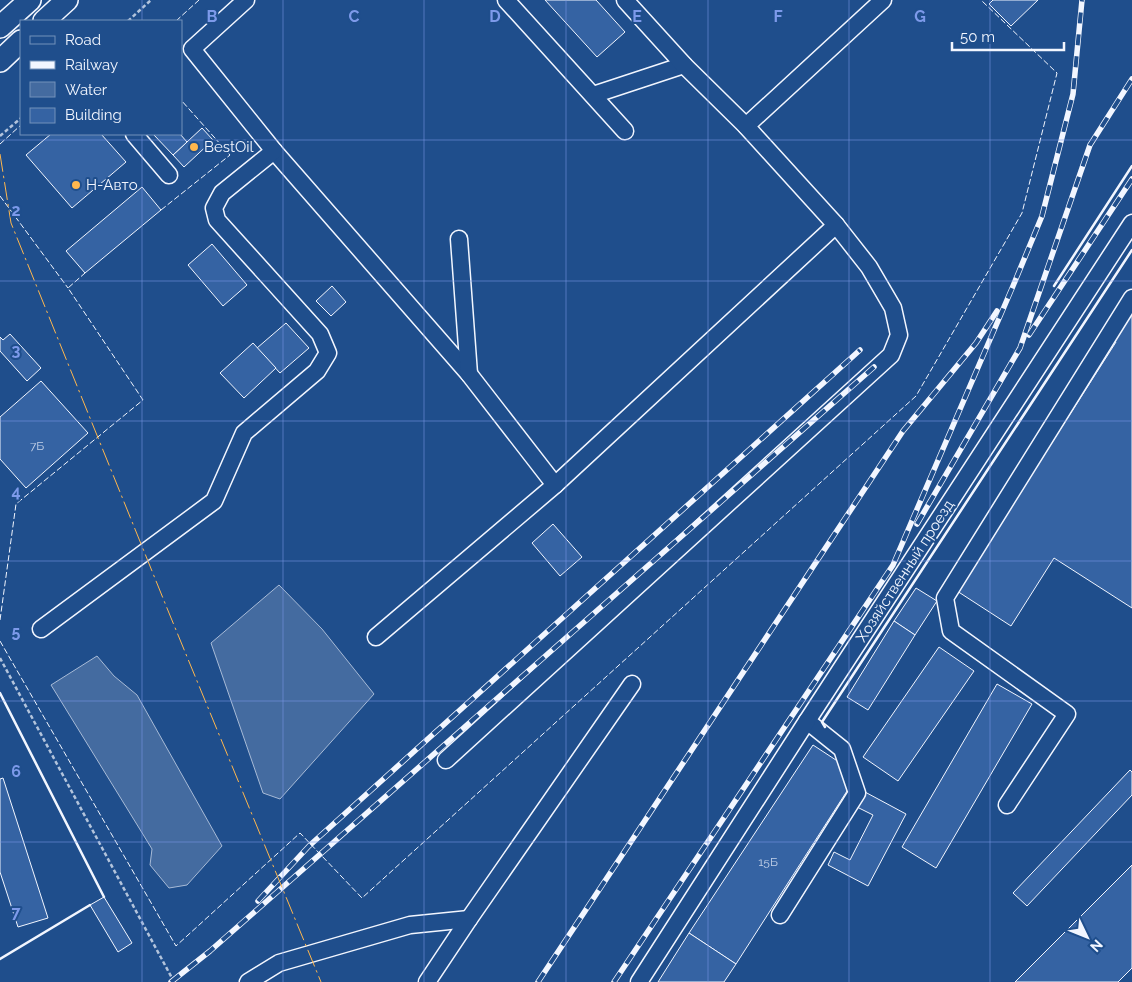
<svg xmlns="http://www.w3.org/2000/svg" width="1132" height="982" font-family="Raleway,sans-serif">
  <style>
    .water { fill: #446ba0; stroke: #a8bbd7 }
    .building { fill: #3563a3; stroke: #f2f6ff }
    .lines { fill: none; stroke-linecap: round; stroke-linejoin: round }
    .minor-casing { stroke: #f2f6ff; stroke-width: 19 }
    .major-casing { stroke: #f2f6ff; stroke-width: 24 }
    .path { stroke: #b3c4dc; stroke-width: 2.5; stroke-dasharray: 4 2.5; stroke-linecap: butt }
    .minor { stroke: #1f4e8c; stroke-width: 16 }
    .major { stroke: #1f4e8c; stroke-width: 21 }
    .rail-casing { stroke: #f2f6ff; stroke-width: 5.5 }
    .rail { stroke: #1f4e8c; stroke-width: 4; stroke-dasharray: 11; stroke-linecap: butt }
    .fence { stroke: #f2f6ff; stroke-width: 1; stroke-dasharray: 6 2.5; stroke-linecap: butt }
    .wall { stroke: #f2f6ff; stroke-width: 2.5 }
    .power { stroke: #ffb74d; stroke-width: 1; stroke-dasharray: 18 4 2.5 4; stroke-linecap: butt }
    .grid { fill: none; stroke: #7d9aea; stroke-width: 1; stroke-opacity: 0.55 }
    .poi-dot { fill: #ffb74d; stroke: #1f4e8c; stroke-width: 2 }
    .labels { text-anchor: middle; stroke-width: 4; stroke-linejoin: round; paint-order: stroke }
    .number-label { font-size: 12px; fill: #c3d1e8 }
    .poi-label { font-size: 15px; fill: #f2f6ff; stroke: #1f4e8c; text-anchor: start }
    .street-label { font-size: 15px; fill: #f2f6ff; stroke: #1f4e8c }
    .grid-label { font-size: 16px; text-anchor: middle; font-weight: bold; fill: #7d9aea; stroke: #1f4e8c; stroke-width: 4; stroke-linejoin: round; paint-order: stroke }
  </style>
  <rect width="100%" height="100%" fill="#1f4e8c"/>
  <g class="water">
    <path d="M 279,585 L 322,629 L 374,694 L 280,799 L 263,793 L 211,643 Z"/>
    <path d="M 97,656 L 114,676 L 137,695 L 222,846 L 187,885 L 169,888 L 150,865 L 152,849 L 51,685 Z"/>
  </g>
  <g class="building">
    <path d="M 545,0 L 596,0 L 625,32 L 597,57 Z"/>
    <path d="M 993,0 L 1038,0 L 1011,26 L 989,4 Z"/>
    <path d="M 202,128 L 213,140 L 184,167 L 173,155 Z"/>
    <path d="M 51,134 L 101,134 L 126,162 L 72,208 L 26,155 Z"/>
    <path d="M 153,134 L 180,134 L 187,142 L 173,155 Z"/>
    <path d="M 142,187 L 161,210 L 85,273 L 66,251 Z"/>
    <path d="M 212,244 L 247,285 L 223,306 L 188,265 Z"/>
    <path d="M 332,286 L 346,302 L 331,316 L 316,301 Z"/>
    <path d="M 1132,307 L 1132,608 L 1054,558 L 1011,626 L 957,591 L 1116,342 L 1112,339 Z"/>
    <path d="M 286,323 L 309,348 L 280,373 L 257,348 Z"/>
    <path d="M 10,334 L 41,368 L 27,381 L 0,351 L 0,337 L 3,340 Z"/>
    <path d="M 253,343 L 276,368 L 244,398 L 220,373 Z"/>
    <path d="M 41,381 L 88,433 L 26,488 L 0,459 L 0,417 Z"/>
    <path d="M 553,524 L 582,557 L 560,576 L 532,543 Z"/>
    <path d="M 916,588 L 937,601 L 915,635 L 894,621 Z"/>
    <path d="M 894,621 L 915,635 L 868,710 L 847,697 Z"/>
    <path d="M 939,647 L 974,671 L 898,781 L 863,757 Z"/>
    <path d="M 997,684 L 1032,704 L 936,868 L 902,847 Z"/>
    <path d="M 813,745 L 842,764 L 847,791 L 736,964 L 689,933 Z"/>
    <path d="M 1130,770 L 1132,772 L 1132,795 L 1027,906 L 1013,893 Z"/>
    <path d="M 3,778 L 48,918 L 18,927 L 0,872 L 0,779 Z"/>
    <path d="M 865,792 L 906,814 L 868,886 L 828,865 L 834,852 L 850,860 L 873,815 L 857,807 Z"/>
    <path d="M 1132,865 L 1132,968 L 1118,982 L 1015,982 Z"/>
    <path d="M 104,897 L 132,943 L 118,952 L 90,905 Z"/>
    <path d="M 689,933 L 736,964 L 724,982 L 658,982 Z"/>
  </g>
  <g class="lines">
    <defs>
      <g id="minor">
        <path d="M 246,0 L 192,49 L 274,151 L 469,374 L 555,485"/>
        <path d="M 506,0 L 625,131"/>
        <path d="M 593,95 L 684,65"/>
        <path d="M 746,126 L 883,0"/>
        <path d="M 134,134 L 169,175"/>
        <path d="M 459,239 L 469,374"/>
        <path d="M 41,629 L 214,501 L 244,433 L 317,371 L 328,353 L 320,334 L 217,220 L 214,208 L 222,193 L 274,151"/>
        <path d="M 376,637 L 555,485 L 836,225"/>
        <path d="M 446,760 L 891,355 L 899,335 L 893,308 L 869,267 L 836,225 L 746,126 L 684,65 L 625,0"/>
        <path d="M 1007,805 L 1067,714 L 951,631 L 945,598 L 1132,298"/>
        <path d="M 780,915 L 857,793 L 842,749 L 807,721 L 1132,223"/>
        <path d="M 248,982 L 279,963 L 410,925 L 469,919"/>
        <path d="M 427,982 L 469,919 L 632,684"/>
        <path d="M 639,982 L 807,721"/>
      </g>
      <g id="major">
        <path d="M 44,21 L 67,0"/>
        <path d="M 0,27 L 30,0"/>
        <path d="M 0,61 L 21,41"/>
      </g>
    </defs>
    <use href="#minor" class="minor-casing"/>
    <use href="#major" class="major-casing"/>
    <g class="path">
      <path d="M 128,21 L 151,0"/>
      <path d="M 0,136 L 21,118"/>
      <path d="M 0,658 L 173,980 L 173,982"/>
    </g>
    <use href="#minor" class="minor"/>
    <use href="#major" class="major"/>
    <defs>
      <g id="rail">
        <path d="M 1029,335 L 1132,179"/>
        <path d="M 917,524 L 1020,348 L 1090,145 L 1132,79"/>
        <path d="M 258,901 L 309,846 L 860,350"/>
        <path d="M 171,982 L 210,951 L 874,367"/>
        <path d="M 538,982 L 903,431 L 976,343 L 997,311"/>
        <path d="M 614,982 L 893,565 L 1013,286 L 1042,216 L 1073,94 L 1082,0"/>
      </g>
    </defs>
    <use href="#rail" class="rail-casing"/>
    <use href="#rail" class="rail"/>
    <g class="fence">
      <path d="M 176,21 L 199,0"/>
      <path d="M 0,144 L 21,125"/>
      <path d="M 0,196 L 68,288"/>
      <path d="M 161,210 L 230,155 L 181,100"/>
      <path d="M 0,620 L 16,504 L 143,400 L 68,288 L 85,273"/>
      <path d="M 0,641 L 176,946 L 300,833 L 362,898 L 916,396 L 1022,213 L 1057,73 L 981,0"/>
    </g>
    <g class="wall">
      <path d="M 1054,286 L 1132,166"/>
      <path d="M 0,693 L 104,897"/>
      <path d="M 825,727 L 822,722 L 1132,250"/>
      <path d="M 0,959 L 90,905"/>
    </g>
    <path class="power" d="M 0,154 L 11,223 L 169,613 L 321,982"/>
  </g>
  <path class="grid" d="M 142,0 L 142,21M 283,0 L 283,982M 424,0 L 424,982M 566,0 L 566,982M 708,0 L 708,982M 849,0 L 849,982M 990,0 L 990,982M 142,134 L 142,982M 0,140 L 1132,140M 0,281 L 1132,281M 0,421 L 1132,421M 0,561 L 1132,561M 0,701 L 1132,701M 0,842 L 1132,842"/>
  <g class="poi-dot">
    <circle cx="194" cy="147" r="5"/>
    <circle cx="76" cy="185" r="5"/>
  </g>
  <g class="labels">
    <g class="number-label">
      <text x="37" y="450">7Б</text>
      <text x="768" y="866">15Б</text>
    </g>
    <g class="poi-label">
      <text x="204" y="152">BestOil</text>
      <text x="86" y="190">Н-Авто</text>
    </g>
    <g class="street-label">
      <text transform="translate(905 571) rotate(-57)" y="5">Хозяйственный проезд</text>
    </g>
  </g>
  <g class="grid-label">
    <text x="212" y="22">B</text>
    <text x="354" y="22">C</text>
    <text x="495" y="22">D</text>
    <text x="637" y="22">E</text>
    <text x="778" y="22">F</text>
    <text x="920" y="22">G</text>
    <text x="16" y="216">2</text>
    <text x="16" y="356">3</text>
    <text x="16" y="497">4</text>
    <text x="16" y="637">5</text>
    <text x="16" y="777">6</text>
    <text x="16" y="918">7</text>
  </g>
  <rect x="20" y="20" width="162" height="115" fill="#1f4e8c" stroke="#7391ba"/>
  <rect x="30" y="36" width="25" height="8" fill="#1f4e8c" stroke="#7391ba"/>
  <text x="65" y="45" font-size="15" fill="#f2f6ff">Road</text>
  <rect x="30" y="61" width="25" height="8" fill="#f2f6ff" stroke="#7391ba"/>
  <text x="65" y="70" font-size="15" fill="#f2f6ff">Railway</text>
  <rect x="30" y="82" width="25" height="15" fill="#446ba0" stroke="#7391ba"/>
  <text x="65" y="95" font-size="15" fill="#f2f6ff">Water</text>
  <rect x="30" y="108" width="25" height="15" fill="#3563a3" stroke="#7391ba"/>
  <text x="65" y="120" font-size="15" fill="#f2f6ff">Building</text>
  <g transform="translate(1087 937) rotate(133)" stroke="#1f4e8c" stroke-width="4" paint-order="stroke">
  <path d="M0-4L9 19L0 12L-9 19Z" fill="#f2f6ff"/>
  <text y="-8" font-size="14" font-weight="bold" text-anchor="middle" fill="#f2f6ff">N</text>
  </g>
  <path d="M952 42v8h112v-8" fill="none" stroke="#f2f6ff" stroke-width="2.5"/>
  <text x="960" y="42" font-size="15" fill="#f2f6ff" stroke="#1f4e8c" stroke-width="4" paint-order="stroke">50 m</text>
</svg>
